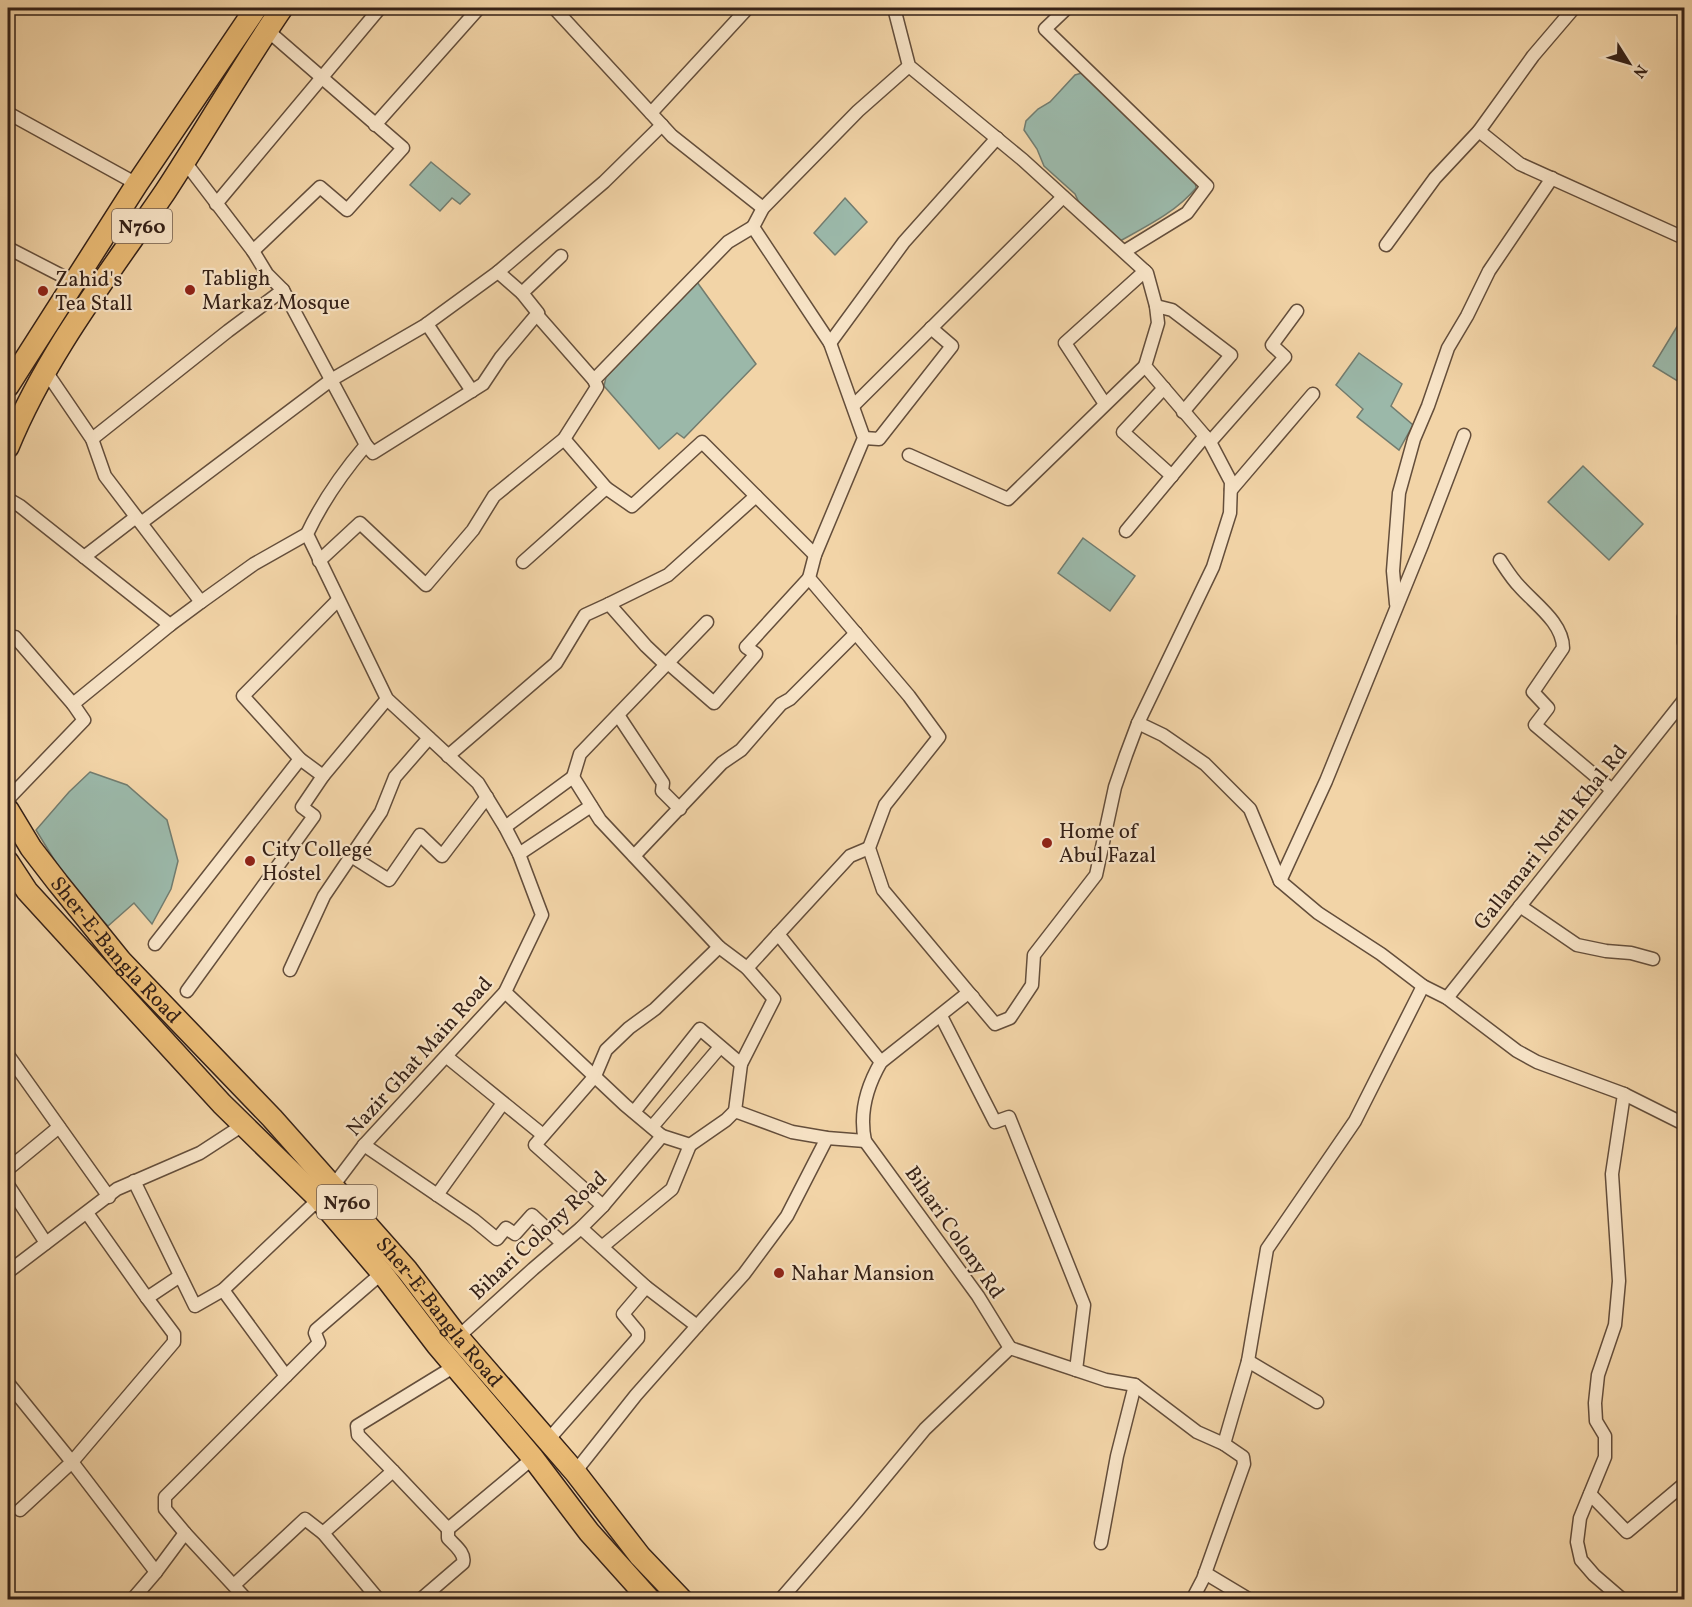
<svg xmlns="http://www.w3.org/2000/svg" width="1692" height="1607" font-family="Vollkorn,serif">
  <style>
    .water { fill: #9bb8a9; stroke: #727c6f; stroke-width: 1.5 }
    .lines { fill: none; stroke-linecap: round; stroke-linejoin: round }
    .minor-casing { stroke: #644e3b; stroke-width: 15 }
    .trunk-casing { stroke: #352117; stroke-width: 24 }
    .minor { stroke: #f7e3c6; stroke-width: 12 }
    .trunk { stroke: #e9ba74; stroke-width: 21 }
    .poi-dot { fill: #8f2418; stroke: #f7e3c6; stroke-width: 2 }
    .labels { text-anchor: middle; stroke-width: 4.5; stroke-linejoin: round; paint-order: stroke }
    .shield { fill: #f7e3c6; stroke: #6f5b4c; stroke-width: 1.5 }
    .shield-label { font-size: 20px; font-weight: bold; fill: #352117 }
    .poi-label { font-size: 21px; fill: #352117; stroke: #f7e3c6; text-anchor: start }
    .street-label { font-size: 21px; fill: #352117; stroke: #f7e3c6 }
  </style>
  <rect width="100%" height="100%" fill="#f2d4a7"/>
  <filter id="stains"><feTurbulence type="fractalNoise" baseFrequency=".00333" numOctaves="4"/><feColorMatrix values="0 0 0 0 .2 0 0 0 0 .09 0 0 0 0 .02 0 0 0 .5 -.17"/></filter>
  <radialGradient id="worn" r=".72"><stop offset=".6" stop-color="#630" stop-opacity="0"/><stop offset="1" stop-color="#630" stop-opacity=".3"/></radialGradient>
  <g class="water">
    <path d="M 1085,72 L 1195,180 L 1196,188 C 1176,212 1147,226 1120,241 L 1081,207 L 1075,194 L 1044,166 L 1037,149 L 1024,130 L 1026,121 L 1038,109 L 1050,102 L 1075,75 Z"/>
    <path d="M 431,162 L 470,194 L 460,204 L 452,198 L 440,211 L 410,185 Z"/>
    <path d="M 845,198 L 867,222 L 835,255 L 814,233 Z"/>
    <path d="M 697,282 L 756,364 L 684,438 L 677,433 L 659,449 L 604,386 L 606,377 Z"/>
    <path d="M 1681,320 L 1684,323 L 1684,385 L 1653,366 Z"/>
    <path d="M 1359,353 L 1402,384 L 1391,406 L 1413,425 L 1399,450 L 1357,417 L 1363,409 L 1336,385 Z"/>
    <path d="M 1583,466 L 1643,524 L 1609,560 L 1548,502 Z"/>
    <path d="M 1083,538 L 1135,576 L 1110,611 L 1058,573 Z"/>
    <path d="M 90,772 L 127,785 L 167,820 L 178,861 L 171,889 L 152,924 L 134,903 L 108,926 L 74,892 L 36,830 L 69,792 Z"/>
  </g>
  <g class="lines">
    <defs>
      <g id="minor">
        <path d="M 554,8 L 672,136 L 763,208"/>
        <path d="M 894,8 L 909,66 L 1023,160 L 1147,273 L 1156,306 L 1158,323 L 1145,366 L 1210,442 L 1231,482 L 1230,513 L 1213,567 L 1138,723 L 1126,755 L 1115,787 L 1096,875 L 1034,955 L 1032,985 L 1010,1018 L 995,1024 L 883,890 L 869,848 L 885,805 L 939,737 L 909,696 L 809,578 L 815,555 L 864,438 L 830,343 L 753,227 L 763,208 L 858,111 L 909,66"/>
        <path d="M 1067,8 L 1045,29 L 1207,186 L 1187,213 L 1125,251"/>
        <path d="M 8,113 L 137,184"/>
        <path d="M 651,113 L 746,10 L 744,8"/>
        <path d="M 375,125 L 479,8"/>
        <path d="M 1479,131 L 1520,164 L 1684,238"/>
        <path d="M 185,162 L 253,251 L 267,274 L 283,290 L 366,445 C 343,472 322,502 307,534 L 387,699 L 478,783 L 505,827 L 519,854 L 542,915 L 505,992 L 364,1145 L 333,1186"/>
        <path d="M 216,204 L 380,8"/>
        <path d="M 1386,245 L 1435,178 L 1479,131 L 1533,56 L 1574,8"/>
        <path d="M 8,248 L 74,282"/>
        <path d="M 253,251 L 320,187 L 347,210 L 403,148 L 267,30"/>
        <path d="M 498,272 L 604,182 L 662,125"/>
        <path d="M 1156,306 L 1172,310 L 1231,355 L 1183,412"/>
        <path d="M 537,315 L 594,380 L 728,242 L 753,227"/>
        <path d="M 427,324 L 472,391"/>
        <path d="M 830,343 L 904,242 L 997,138"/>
        <path d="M 45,370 L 92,439 L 105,476 L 201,602 L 254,564 L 307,534"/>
        <path d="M 1164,388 L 1123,432 L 1172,476"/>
        <path d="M 1105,404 L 1065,343 L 1145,271"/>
        <path d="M 853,406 L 1063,197"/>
        <path d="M 864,438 L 879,439 L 952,346 L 931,328"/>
        <path d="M 92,439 L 228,331 L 283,290"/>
        <path d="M 1210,442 L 1285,357 L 1272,345 L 1297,311"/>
        <path d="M 366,445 L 373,453 L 483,384 L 501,357 L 538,313 L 522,293"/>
        <path d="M 909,455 L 1008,499 L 1145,366"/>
        <path d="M 606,488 L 632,506 L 702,442 L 815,555"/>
        <path d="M 1231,490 L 1313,394"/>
        <path d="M 8,499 L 20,506 L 170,625 L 201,602"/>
        <path d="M 141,523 L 331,380 L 424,326 L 498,272 L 522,293 L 561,256"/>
        <path d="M 1126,531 L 1205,436"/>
        <path d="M 84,557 L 136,517"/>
        <path d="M 1500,560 C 1506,569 1512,579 1520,587 C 1535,604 1563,623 1563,648 L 1533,692 L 1548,708 L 1535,725 L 1612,790"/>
        <path d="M 319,561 L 360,523 L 426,585 L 473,530 L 494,496 L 564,439 L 597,387 L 594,380"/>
        <path d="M 523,562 L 606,488 L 564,439"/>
        <path d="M 338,600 L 243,696 L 300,759 L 323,776 L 387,699"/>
        <path d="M 1396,604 L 1393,571 L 1399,493 L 1414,439 L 1428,406 L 1448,348 L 1467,316 L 1489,271 L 1552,178"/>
        <path d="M 1684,616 L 1684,643"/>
        <path d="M 15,637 L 73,704"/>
        <path d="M 668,663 L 714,703 L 756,654 L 746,647 L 809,578"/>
        <path d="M 666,665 L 646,646 L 609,604 L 668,575 L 756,496"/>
        <path d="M 618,715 L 663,783 L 662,791 L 680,809"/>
        <path d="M 1138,723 L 1163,735 L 1205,764 L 1250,809 L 1280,881 L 1318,913 L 1381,954 L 1423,986 L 1447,998 L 1517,1051 L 1537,1062 L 1624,1094 L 1612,1174 L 1619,1281 L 1615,1325 L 1598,1375 L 1595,1403 L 1596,1421 L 1605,1436 L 1605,1457 L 1580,1518 L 1577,1542 L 1581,1560 L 1594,1575 L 1623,1600"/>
        <path d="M 448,756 L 556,663 L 585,615 L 609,604"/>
        <path d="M 573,777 L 580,754 L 707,622"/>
        <path d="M 8,799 L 84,720 L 73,704 L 170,625"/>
        <path d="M 505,827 L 573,777 L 600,820 L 719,947 L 747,968 L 774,999 L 741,1064 L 735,1111"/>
        <path d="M 519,854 L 591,806"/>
        <path d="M 351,856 L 389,880 L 420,835 L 442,856 L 487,797"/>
        <path d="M 634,856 L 722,763 L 741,750 L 781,704 L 790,699 L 856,633"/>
        <path d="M 1280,881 L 1326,781 L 1422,545 L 1464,435"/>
        <path d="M 1520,906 L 1577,945 L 1606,951 L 1631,953 L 1653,959"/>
        <path d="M 778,934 L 881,1062"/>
        <path d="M 155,944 L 300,759"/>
        <path d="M 747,968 L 850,856 L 869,848"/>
        <path d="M 290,970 L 324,896 L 381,812 L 395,777 L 429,738"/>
        <path d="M 187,991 L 314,816 L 302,807 L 323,776"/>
        <path d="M 505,992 L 625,1105 L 662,1136"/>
        <path d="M 973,997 L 968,993 L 881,1062 C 867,1086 859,1113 865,1141 L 978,1296 L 1010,1348"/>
        <path d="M 1447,998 L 1684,700"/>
        <path d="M 941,1016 L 995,1122 L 1009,1117 L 1084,1305 L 1076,1370"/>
        <path d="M 8,1055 L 109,1197"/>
        <path d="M 447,1057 L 543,1135"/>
        <path d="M 1624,1094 L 1684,1124"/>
        <path d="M 634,1112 L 700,1029 L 741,1064"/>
        <path d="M 652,1127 L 720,1047"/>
        <path d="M 364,1145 L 474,1220 L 497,1239 L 506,1228 L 515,1234 L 532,1215 L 562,1243"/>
        <path d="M 8,1169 L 59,1127"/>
        <path d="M 134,1181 L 195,1306 L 223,1290"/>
        <path d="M 8,1185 L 46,1243"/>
        <path d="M 437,1195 L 503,1103"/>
        <path d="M 603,1206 L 535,1145 L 595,1076 L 606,1050 L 629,1028 L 655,1009 L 719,947"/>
        <path d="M 87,1213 L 147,1298 L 180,1276"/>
        <path d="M 603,1246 L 672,1189 L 690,1145"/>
        <path d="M 8,1272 L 117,1189 L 200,1153 L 243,1125"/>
        <path d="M 697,1326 L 744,1274 L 787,1216 L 827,1138"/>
        <path d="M 458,1337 L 533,1269 L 581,1228 L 603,1206 L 662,1136 L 690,1145 L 726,1120 L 735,1111 L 792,1132 L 827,1138 L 865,1141"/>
        <path d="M 1248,1361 L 1317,1402"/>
        <path d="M 286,1376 L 319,1343 L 315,1333 L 316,1330 L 382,1273"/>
        <path d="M 8,1383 L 72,1462 L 156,1572 L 185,1533 L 247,1600"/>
        <path d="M 548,1440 L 638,1338 L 638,1332 L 623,1314 L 646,1287"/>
        <path d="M 393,1471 L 448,1529 L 533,1458"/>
        <path d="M 575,1472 L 636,1395 L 697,1326 L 646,1287 L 581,1228"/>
        <path d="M 1590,1494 L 1627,1532 L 1684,1484"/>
        <path d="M 20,1510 L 72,1462 L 174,1342 L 174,1334 L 147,1298"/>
        <path d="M 185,1533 L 165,1509 L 165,1497 L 286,1376 L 223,1290 L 319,1199"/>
        <path d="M 323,1533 L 379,1600"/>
        <path d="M 1101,1543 L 1117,1456 L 1135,1385"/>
        <path d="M 1205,1573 L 1250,1600"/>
        <path d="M 234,1585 L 305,1519 L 323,1533 L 393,1471 L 358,1435 L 357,1426 L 455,1366"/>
        <path d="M 132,1600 L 156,1572"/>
        <path d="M 420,1600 L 463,1563 C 466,1553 454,1545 448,1538 L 448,1529"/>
        <path d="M 780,1600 L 857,1511 L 925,1429 L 1010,1348 L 1106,1380 L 1135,1385 L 1197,1432 L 1224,1444"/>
        <path d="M 1192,1600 L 1203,1579 L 1244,1464 L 1243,1457 L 1224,1444 L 1248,1361 L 1267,1249 L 1355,1121 L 1423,986"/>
      </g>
      <g id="trunk">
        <path d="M 8,386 L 137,184 L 256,8"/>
        <path d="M 8,447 C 46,354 109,274 165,192 C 205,131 241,68 282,8"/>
        <path id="s1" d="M 8,810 L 31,848 L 58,883 L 121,961 L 272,1118 L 407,1270 L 458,1337 L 575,1472 L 640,1556 L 682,1600"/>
        <path d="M 8,862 L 27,891 L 222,1104 L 319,1199 L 382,1273 L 437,1345 L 533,1458 L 589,1532 L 650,1600"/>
      </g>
    </defs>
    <use href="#minor" class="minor-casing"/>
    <use href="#trunk" class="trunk-casing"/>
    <use href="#minor" class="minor"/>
    <use href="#trunk" class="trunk"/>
  </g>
  <g class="poi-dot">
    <circle cx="190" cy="290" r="6"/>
    <circle cx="43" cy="291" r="6"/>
    <circle cx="1047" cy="843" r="6"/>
    <circle cx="250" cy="861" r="6"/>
    <circle cx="779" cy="1273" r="6"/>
  </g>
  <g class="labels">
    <g class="shield">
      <rect x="112" y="209" width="60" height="34" rx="4.5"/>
      <rect x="317" y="1185" width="60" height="34" rx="4.5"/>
    </g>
    <g class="shield-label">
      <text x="142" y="233">N760</text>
      <text x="347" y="1209">N760</text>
    </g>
    <g class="poi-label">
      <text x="202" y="285">Tabligh<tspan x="202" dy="24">Markaz Mosque</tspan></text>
      <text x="55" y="286">Zahid's<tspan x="55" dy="24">Tea Stall</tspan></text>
      <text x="1059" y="838">Home of<tspan x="1059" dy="24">Abul Fazal</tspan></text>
      <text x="262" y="856">City College<tspan x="262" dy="24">Hostel</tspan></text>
      <text x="791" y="1280">Nahar Mansion</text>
    </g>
    <g class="street-label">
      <text transform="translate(1550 837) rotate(-51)" y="7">Gallamari North Khal Rd</text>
      <text dy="7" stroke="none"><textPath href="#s1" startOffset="177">Sher-E-Bangla Road</textPath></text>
      <text transform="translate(419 1056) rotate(-48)" y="7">Nazir Ghat Main Road</text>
      <text transform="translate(955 1232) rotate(55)" y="7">Bihari Colony Rd</text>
      <text transform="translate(538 1235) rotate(-43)" y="7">Bihari Colony Road</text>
      <text dy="7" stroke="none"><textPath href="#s1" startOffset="663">Sher-E-Bangla Road</textPath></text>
    </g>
  </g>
  <rect width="1692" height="1607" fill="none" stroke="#f2d4a7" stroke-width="30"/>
  <rect x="9" y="9" width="1674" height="1589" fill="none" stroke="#352117" stroke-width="3"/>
  <rect x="15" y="15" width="1662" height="1577" fill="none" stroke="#352117" stroke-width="1.5"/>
  <g transform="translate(1629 63) rotate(127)" stroke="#f7e3c6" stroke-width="4.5" paint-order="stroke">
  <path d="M0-4.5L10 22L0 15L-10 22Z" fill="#352117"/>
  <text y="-9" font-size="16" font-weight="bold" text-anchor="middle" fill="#352117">N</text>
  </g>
  <rect width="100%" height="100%" filter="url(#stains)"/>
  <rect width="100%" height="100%" fill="url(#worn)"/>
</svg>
